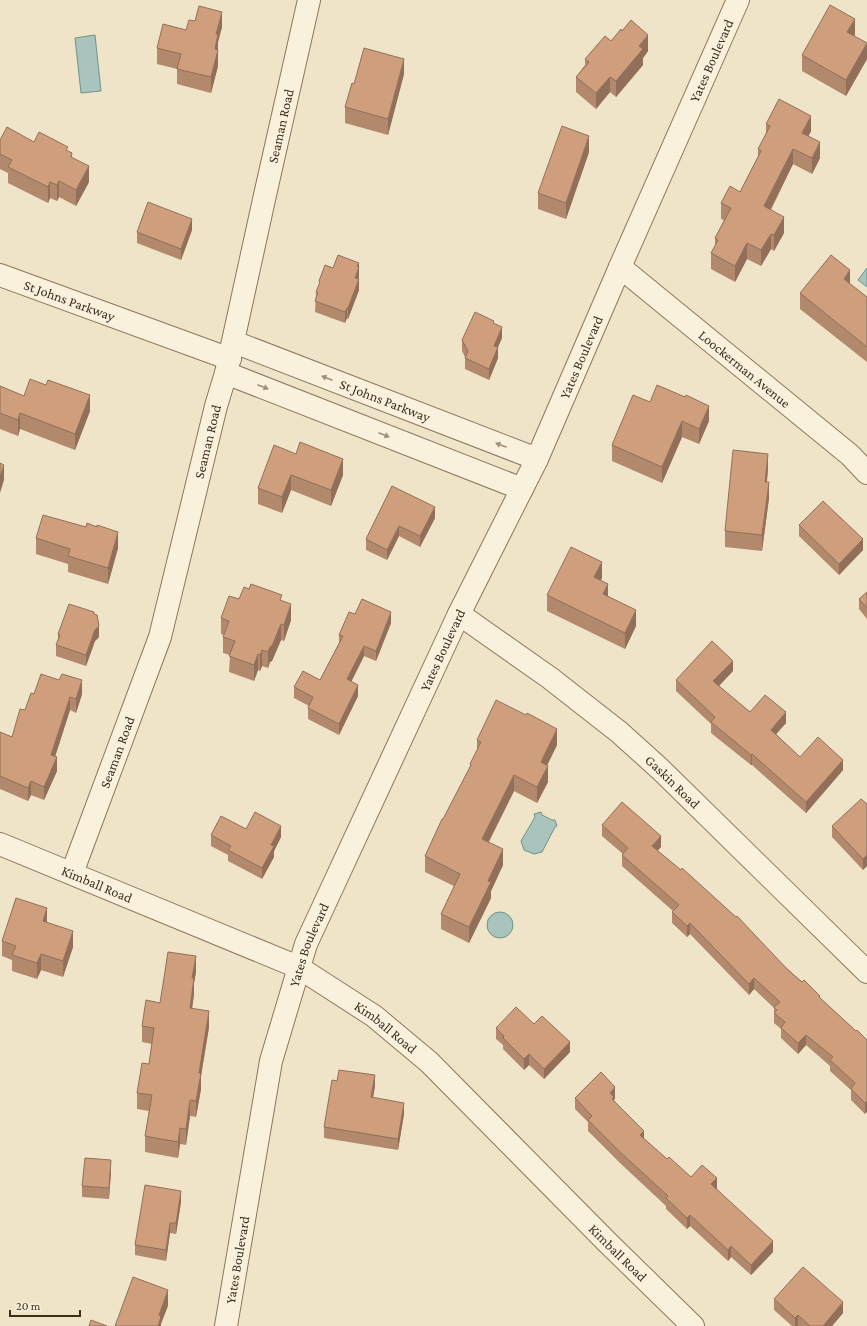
<svg xmlns="http://www.w3.org/2000/svg" width="867" height="1326" font-family="'Crimson Pro',serif">
  <style>
    .water { fill: #a9c4bc; stroke: #6f938a }
    .lines { fill: none; stroke-linecap: round; stroke-linejoin: round }
    .minor-casing { stroke: #8d765c; stroke-width: 24 }
    .minor { stroke: #faf1dc; stroke-width: 22 }
    .wall { fill: #b2896c }
    .shaded-wall { fill: #916f58 }
    .building { fill: #cf9f7d; stroke: #916f58 }
    .oneway { fill: #9c907e }
    .labels { text-anchor: middle; stroke-width: 3; stroke-linejoin: round; paint-order: stroke }
    .street-label { font-size: 14px; fill: #3d2e20; stroke: #f7eed8 }
  </style>
  <rect width="100%" height="100%" fill="#f0e4c8"/>
  <g class="water">
    <path d="M 95,35 L 101,91 L 81,93 L 75,38 Z"/>
    <path d="M 867,268 L 867,287 L 858,280 Z"/>
    <path d="M 541,812 L 542,815 L 552,820 L 555,820 L 557,826 L 555,827 L 542,852 L 534,854 L 524,850 L 521,841 L 535,817 L 534,814 Z"/>
    <circle cx="500" cy="925" r="13"/>
  </g>
  <g class="lines">
    <defs>
      <g id="minor">
        <path id="s1" d="M 620,267 L 850,455 L 867,473"/>
        <path id="s2" d="M 0,275 L 230,359"/>
        <path id="s3" d="M 234,342 L 537,459"/>
        <path d="M 226,373 L 522,489"/>
        <path id="s4" d="M 459,614 L 550,678 L 619,732 L 660,769 L 867,972"/>
        <path id="s5" d="M 0,844 L 298,967 L 374,1016 L 429,1062 L 608,1243 L 693,1326"/>
        <path id="s6" d="M 72,873 L 160,637 L 216,406 L 226,373 L 265,195 L 309,0"/>
        <path id="s7" d="M 226,1326 L 271,1061 L 306,944 L 459,614 L 537,459 L 620,267 L 738,0"/>
      </g>
    </defs>
    <use href="#minor" class="minor-casing"/>
    <use href="#minor" class="minor"/>
  </g>
  <g class="wall">
    <path d="M 222,27 L 218,42 L 218,66 L 211,93 L 177,84 L 177,69 L 157,64 L 157,48 L 186,30 Z"/>
    <path d="M 855,35 L 854,36 L 867,59 L 846,96 L 802,71 L 802,55 Z"/>
    <path d="M 611,41 L 648,51 L 643,58 L 643,65 L 616,97 L 610,92 L 596,109 L 576,92 L 576,77 L 585,65 L 585,59 Z"/>
    <path d="M 404,74 L 388,135 L 345,123 L 345,107 L 354,84 Z"/>
    <path d="M 766,124 L 811,131 L 808,136 L 820,158 L 812,174 L 793,164 L 771,210 L 784,233 L 774,251 L 771,249 L 761,266 L 747,259 L 735,282 L 711,269 L 711,253 L 715,247 L 715,238 L 724,220 L 721,219 L 721,203 L 740,192 L 758,157 L 758,149 L 766,134 Z"/>
    <path d="M 0,140 L 34,142 L 68,151 L 89,182 L 76,206 L 59,197 L 57,201 L 50,198 L 48,203 L 8,183 L 8,173 L 0,169 Z"/>
    <path d="M 589,152 L 566,219 L 538,209 L 538,193 Z"/>
    <path d="M 192,230 L 181,260 L 137,243 L 137,232 Z"/>
    <path d="M 359,263 L 359,290 L 348,319 L 347,318 L 345,323 L 315,312 L 316,292 L 319,285 L 319,281 L 333,268 Z"/>
    <path d="M 850,284 L 867,297 L 867,362 L 800,309 L 800,293 Z"/>
    <path d="M 494,323 L 502,338 L 498,347 L 498,358 L 489,380 L 465,369 L 465,357 L 462,351 L 462,340 Z"/>
    <path d="M 0,386 L 24,396 L 90,411 L 75,450 L 20,429 L 18,436 L 0,429 Z"/>
    <path d="M 650,402 L 709,421 L 699,444 L 682,437 L 662,483 L 612,461 L 612,445 Z"/>
    <path d="M 296,454 L 343,475 L 331,506 L 291,490 L 282,513 L 258,504 L 258,488 Z"/>
    <path d="M 768,469 L 767,482 L 769,498 L 762,551 L 725,547 L 725,531 Z"/>
    <path d="M 392,486 L 435,518 L 420,547 L 399,536 L 387,560 L 366,550 L 366,539 Z"/>
    <path d="M 799,525 L 863,550 L 839,575 L 799,536 Z"/>
    <path d="M 36,538 L 118,548 L 108,584 L 68,572 L 68,564 L 36,554 Z"/>
    <path d="M 602,578 L 600,580 L 608,596 L 636,626 L 625,649 L 547,611 L 547,595 Z"/>
    <path d="M 867,592 L 867,619 L 859,609 L 859,599 Z"/>
    <path d="M 239,599 L 282,601 L 291,620 L 284,641 L 281,640 L 272,661 L 270,662 L 268,668 L 262,666 L 260,671 L 258,670 L 254,681 L 229,672 L 230,655 L 223,653 L 223,637 L 224,635 L 221,634 L 221,618 Z"/>
    <path d="M 94,614 L 99,637 L 95,641 L 86,666 L 56,656 L 56,645 L 58,639 L 58,634 Z"/>
    <path d="M 355,614 L 391,623 L 376,661 L 364,656 L 351,682 L 358,696 L 339,735 L 308,719 L 308,708 L 309,706 L 294,698 L 294,687 L 320,680 L 339,643 L 339,635 Z"/>
    <path d="M 733,671 L 719,686 L 750,712 L 786,723 L 776,734 L 800,757 L 843,770 L 806,813 L 752,765 L 751,765 L 711,733 L 711,724 L 676,691 L 676,680 Z"/>
    <path d="M 34,694 L 82,694 L 76,713 L 70,710 L 55,757 L 57,771 L 44,800 L 31,795 L 28,801 L 0,789 L 0,732 L 12,737 Z"/>
    <path d="M 477,740 L 557,745 L 547,765 L 548,782 L 537,803 L 514,791 L 489,842 L 503,865 L 491,891 L 491,898 L 469,943 L 441,929 L 441,914 L 454,886 L 425,872 L 425,856 L 470,768 L 470,764 L 477,750 Z"/>
    <path d="M 867,804 L 863,870 L 832,837 L 832,826 Z"/>
    <path d="M 602,825 L 661,847 L 657,850 L 802,982 L 820,998 L 856,1031 L 867,1040 L 865,1114 L 851,1100 L 851,1090 L 830,1071 L 830,1066 L 806,1045 L 798,1054 L 781,1038 L 781,1029 L 774,1023 L 774,1008 L 754,989 L 749,995 L 690,934 L 687,937 L 672,923 L 672,912 L 673,911 L 622,866 L 622,855 L 623,854 L 602,836 Z"/>
    <path d="M 246,829 L 281,837 L 274,851 L 274,857 L 262,879 L 228,861 L 228,855 L 211,846 L 211,835 Z"/>
    <path d="M 47,922 L 73,947 L 63,977 L 41,970 L 37,979 L 12,971 L 12,960 L 2,956 L 2,941 Z"/>
    <path d="M 196,972 L 194,983 L 194,994 L 192,1008 L 209,1027 L 201,1076 L 201,1089 L 196,1117 L 190,1116 L 186,1145 L 180,1144 L 178,1158 L 145,1152 L 145,1136 L 149,1111 L 137,1109 L 137,1093 L 149,1064 L 152,1044 L 142,1042 L 142,1026 Z"/>
    <path d="M 534,1024 L 570,1052 L 544,1079 L 529,1065 L 524,1070 L 503,1049 L 503,1045 L 496,1039 L 496,1028 Z"/>
    <path d="M 375,1086 L 373,1098 L 404,1114 L 398,1150 L 324,1138 L 324,1127 Z"/>
    <path d="M 575,1098 L 615,1098 L 614,1100 L 644,1139 L 667,1159 L 691,1177 L 717,1189 L 773,1252 L 751,1275 L 731,1257 L 728,1261 L 690,1226 L 687,1229 L 666,1209 L 666,1206 L 620,1163 L 588,1131 L 588,1122 L 575,1109 Z"/>
    <path d="M 111,1171 L 109,1199 L 82,1197 L 82,1186 Z"/>
    <path d="M 181,1202 L 176,1234 L 170,1233 L 166,1261 L 135,1255 L 135,1245 Z"/>
    <path d="M 774,1299 L 843,1313 L 832,1326 L 792,1326 L 774,1310 Z"/>
  </g>
  <g class="shaded-wall">
    <path d="M 222,12 L 222,27 L 218,42 L 218,66 L 211,93 L 211,77 L 216,34 Z"/>
    <path d="M 855,19 L 855,35 L 847,48 L 847,32 Z"/>
    <path d="M 648,35 L 648,51 L 643,58 L 643,65 L 616,97 L 616,81 L 639,46 Z"/>
    <path d="M 867,43 L 867,59 L 846,96 L 846,80 Z"/>
    <path d="M 404,59 L 404,74 L 388,135 L 388,119 Z"/>
    <path d="M 610,77 L 610,92 L 596,109 L 596,93 Z"/>
    <path d="M 811,116 L 811,131 L 802,149 L 802,133 Z"/>
    <path d="M 589,136 L 589,152 L 566,219 L 566,203 Z"/>
    <path d="M 820,142 L 820,158 L 812,174 L 812,158 Z"/>
    <path d="M 793,149 L 793,164 L 764,222 L 764,206 Z"/>
    <path d="M 89,166 L 89,182 L 76,206 L 76,190 Z"/>
    <path d="M 59,181 L 59,197 L 57,201 L 57,185 Z"/>
    <path d="M 50,182 L 50,198 L 48,203 L 48,187 Z"/>
    <path d="M 784,217 L 784,233 L 774,251 L 774,235 Z"/>
    <path d="M 192,219 L 192,230 L 181,260 L 181,249 Z"/>
    <path d="M 771,234 L 771,249 L 761,266 L 761,250 Z"/>
    <path d="M 747,243 L 747,259 L 735,282 L 735,266 Z"/>
    <path d="M 359,263 L 359,278 L 355,288 L 355,278 L 357,266 Z"/>
    <path d="M 850,270 L 850,286 L 844,279 Z"/>
    <path d="M 359,279 L 359,290 L 348,319 L 348,308 Z"/>
    <path d="M 347,308 L 347,318 L 345,323 L 345,312 Z"/>
    <path d="M 502,327 L 502,338 L 494,356 L 494,346 Z"/>
    <path d="M 498,347 L 498,358 L 489,380 L 489,369 Z"/>
    <path d="M 90,395 L 90,411 L 75,450 L 75,434 Z"/>
    <path d="M 709,406 L 709,421 L 699,444 L 699,429 Z"/>
    <path d="M 20,413 L 20,429 L 18,436 L 18,420 Z"/>
    <path d="M 682,421 L 682,437 L 662,483 L 662,467 Z"/>
    <path d="M 768,454 L 768,469 L 765,498 L 765,482 Z"/>
    <path d="M 343,459 L 343,475 L 331,506 L 331,490 Z"/>
    <path d="M 4,465 L 4,480 L 0,493 L 0,477 Z"/>
    <path d="M 291,475 L 291,490 L 282,513 L 282,497 Z"/>
    <path d="M 769,482 L 769,498 L 762,551 L 762,535 Z"/>
    <path d="M 435,507 L 435,518 L 420,547 L 420,536 Z"/>
    <path d="M 399,526 L 399,536 L 387,560 L 387,550 Z"/>
    <path d="M 118,532 L 118,548 L 108,584 L 108,568 Z"/>
    <path d="M 863,539 L 863,550 L 839,575 L 839,564 Z"/>
    <path d="M 602,562 L 602,578 L 594,593 L 594,577 Z"/>
    <path d="M 608,584 L 608,600 L 603,594 Z"/>
    <path d="M 291,604 L 291,620 L 284,641 L 284,625 Z"/>
    <path d="M 636,610 L 636,626 L 625,649 L 625,633 Z"/>
    <path d="M 391,612 L 391,623 L 376,661 L 376,651 Z"/>
    <path d="M 281,624 L 281,640 L 272,661 L 270,662 L 268,668 L 268,652 L 270,647 Z"/>
    <path d="M 99,626 L 99,637 L 95,641 L 86,666 L 86,655 L 95,630 Z"/>
    <path d="M 364,646 L 364,656 L 347,690 L 347,679 Z"/>
    <path d="M 262,650 L 262,666 L 260,671 L 260,655 Z"/>
    <path d="M 258,654 L 258,670 L 254,681 L 254,665 Z"/>
    <path d="M 733,661 L 733,671 L 713,692 L 713,681 Z"/>
    <path d="M 82,680 L 82,694 L 76,713 L 76,699 Z"/>
    <path d="M 358,685 L 358,696 L 339,735 L 339,724 Z"/>
    <path d="M 70,697 L 70,710 L 51,769 L 51,755 Z"/>
    <path d="M 786,712 L 786,723 L 771,740 L 771,730 Z"/>
    <path d="M 557,729 L 557,745 L 541,778 L 541,762 Z"/>
    <path d="M 752,754 L 752,765 L 751,765 L 751,755 Z"/>
    <path d="M 57,757 L 57,771 L 44,800 L 44,787 Z"/>
    <path d="M 843,760 L 843,770 L 806,813 L 806,802 Z"/>
    <path d="M 548,766 L 548,782 L 537,803 L 537,787 Z"/>
    <path d="M 514,775 L 514,791 L 482,854 L 482,839 Z"/>
    <path d="M 31,781 L 31,795 L 28,801 L 28,788 Z"/>
    <path d="M 281,826 L 281,837 L 274,851 L 274,857 L 262,879 L 262,868 L 271,845 Z"/>
    <path d="M 661,836 L 661,847 L 652,857 L 652,846 Z"/>
    <path d="M 503,849 L 503,865 L 491,891 L 491,898 L 469,943 L 469,927 L 488,881 Z"/>
    <path d="M 867,855 L 867,866 L 863,870 L 863,859 Z"/>
    <path d="M 47,908 L 47,924 L 43,921 Z"/>
    <path d="M 690,923 L 690,934 L 687,937 L 687,926 Z"/>
    <path d="M 73,931 L 73,947 L 63,977 L 63,961 Z"/>
    <path d="M 41,954 L 41,970 L 37,979 L 37,963 Z"/>
    <path d="M 196,956 L 196,972 L 194,983 L 194,994 L 190,1024 L 190,1008 L 192,978 Z"/>
    <path d="M 754,978 L 754,989 L 749,995 L 749,984 Z"/>
    <path d="M 209,1011 L 209,1027 L 201,1076 L 201,1089 L 196,1117 L 196,1101 L 199,1073 Z"/>
    <path d="M 806,1035 L 806,1045 L 798,1054 L 798,1043 Z"/>
    <path d="M 570,1042 L 570,1052 L 544,1079 L 544,1069 Z"/>
    <path d="M 529,1054 L 529,1065 L 524,1070 L 524,1059 Z"/>
    <path d="M 375,1075 L 375,1086 L 371,1108 L 371,1097 Z"/>
    <path d="M 615,1087 L 615,1098 L 614,1100 L 614,1108 L 610,1093 Z"/>
    <path d="M 190,1100 L 190,1116 L 186,1145 L 186,1129 Z"/>
    <path d="M 867,1101 L 867,1112 L 865,1114 L 865,1103 Z"/>
    <path d="M 404,1103 L 404,1114 L 398,1150 L 398,1139 Z"/>
    <path d="M 180,1128 L 180,1144 L 178,1158 L 178,1142 Z"/>
    <path d="M 644,1131 L 644,1142 L 640,1135 Z"/>
    <path d="M 111,1160 L 111,1171 L 109,1199 L 109,1188 Z"/>
    <path d="M 717,1178 L 717,1189 L 711,1195 L 711,1184 Z"/>
    <path d="M 181,1191 L 181,1202 L 176,1234 L 176,1223 Z"/>
    <path d="M 690,1215 L 690,1226 L 687,1229 L 687,1218 Z"/>
    <path d="M 170,1223 L 170,1233 L 166,1261 L 166,1250 Z"/>
    <path d="M 773,1241 L 773,1252 L 751,1275 L 751,1265 Z"/>
    <path d="M 731,1246 L 731,1257 L 728,1261 L 728,1250 Z"/>
    <path d="M 168,1290 L 168,1306 L 161,1324 L 161,1326 L 158,1326 L 159,1315 Z"/>
    <path d="M 843,1302 L 843,1313 L 832,1326 L 823,1326 Z"/>
    <path d="M 798,1315 L 798,1326 L 795,1326 L 795,1318 Z"/>
  </g>
  <g class="building">
    <path d="M 830,5 L 855,19 L 847,32 L 867,43 L 846,80 L 802,55 Z"/>
    <path d="M 199,6 L 222,12 L 216,34 L 218,34 L 215,49 L 218,50 L 211,77 L 177,69 L 181,54 L 157,48 L 163,24 L 186,30 L 189,20 L 195,21 Z"/>
    <path d="M 631,20 L 648,35 L 639,46 L 643,49 L 616,81 L 610,77 L 596,93 L 576,77 L 589,62 L 585,59 L 605,36 L 611,41 L 621,29 L 622,31 Z"/>
    <path d="M 364,48 L 404,59 L 388,119 L 345,107 L 352,83 L 354,84 Z"/>
    <path d="M 779,99 L 811,116 L 802,133 L 820,142 L 812,158 L 793,149 L 764,206 L 784,217 L 774,235 L 771,234 L 761,250 L 747,243 L 735,266 L 711,253 L 718,240 L 715,238 L 731,208 L 721,203 L 730,186 L 740,192 L 761,151 L 758,149 L 770,126 L 766,124 Z"/>
    <path d="M 562,126 L 589,136 L 566,203 L 538,193 Z"/>
    <path d="M 7,127 L 34,142 L 39,132 L 68,147 L 66,150 L 72,153 L 71,157 L 89,166 L 76,190 L 59,181 L 57,185 L 50,182 L 48,187 L 8,167 L 12,160 L 0,154 L 0,140 Z"/>
    <path d="M 148,202 L 192,219 L 181,249 L 137,232 Z"/>
    <path d="M 338,255 L 359,263 L 357,266 L 359,267 L 355,278 L 359,279 L 348,308 L 347,308 L 345,312 L 315,301 L 318,293 L 316,292 L 320,282 L 319,281 L 325,265 L 333,268 Z"/>
    <path d="M 831,255 L 850,270 L 844,279 L 867,297 L 867,347 L 800,293 Z"/>
    <path d="M 475,312 L 494,321 L 493,323 L 502,327 L 494,346 L 498,347 L 489,369 L 465,358 L 468,351 L 462,340 Z"/>
    <path d="M 30,379 L 46,385 L 48,380 L 90,395 L 75,434 L 20,413 L 18,420 L 0,413 L 0,386 L 24,396 Z"/>
    <path d="M 657,385 L 685,397 L 686,395 L 709,406 L 699,429 L 682,421 L 662,467 L 612,445 L 633,395 L 650,402 Z"/>
    <path d="M 300,442 L 343,459 L 331,490 L 291,475 L 282,497 L 258,488 L 274,445 L 296,454 Z"/>
    <path d="M 733,450 L 768,454 L 765,482 L 769,482 L 762,535 L 725,531 Z"/>
    <path d="M 0,463 L 4,465 L 0,477 Z"/>
    <path d="M 392,486 L 435,507 L 420,536 L 399,526 L 387,550 L 366,539 Z"/>
    <path d="M 823,501 L 863,539 L 839,564 L 799,525 Z"/>
    <path d="M 43,515 L 86,527 L 87,523 L 97,527 L 97,525 L 118,532 L 108,568 L 68,556 L 70,549 L 36,538 Z"/>
    <path d="M 571,547 L 602,562 L 594,577 L 608,584 L 603,594 L 636,610 L 625,633 L 547,595 Z"/>
    <path d="M 251,584 L 282,595 L 280,600 L 291,604 L 284,625 L 281,624 L 272,646 L 270,647 L 268,652 L 262,650 L 260,655 L 258,654 L 254,665 L 229,656 L 235,641 L 223,637 L 229,621 L 221,618 L 229,596 L 239,599 L 244,587 L 249,589 Z"/>
    <path d="M 867,592 L 867,608 L 859,599 Z"/>
    <path d="M 362,599 L 391,612 L 376,651 L 364,646 L 347,679 L 358,685 L 339,724 L 308,708 L 313,697 L 294,687 L 303,671 L 320,680 L 343,636 L 339,635 L 349,612 L 355,614 Z"/>
    <path d="M 69,604 L 94,612 L 94,614 L 97,615 L 99,626 L 95,630 L 86,655 L 56,645 L 60,635 L 58,634 Z"/>
    <path d="M 712,641 L 733,661 L 713,681 L 750,712 L 765,695 L 786,712 L 771,730 L 800,757 L 818,737 L 843,760 L 806,802 L 752,754 L 751,755 L 711,722 L 715,717 L 676,680 Z"/>
    <path d="M 41,674 L 59,680 L 62,674 L 82,680 L 76,699 L 70,697 L 51,755 L 57,757 L 44,787 L 31,781 L 28,788 L 0,776 L 0,732 L 12,737 L 20,709 L 25,710 L 31,693 L 34,694 Z"/>
    <path d="M 496,700 L 526,715 L 527,713 L 557,729 L 541,762 L 548,766 L 537,787 L 514,775 L 482,839 L 503,849 L 488,881 L 491,882 L 469,927 L 441,914 L 460,874 L 425,856 L 442,819 L 443,819 L 471,765 L 470,764 L 481,742 L 477,740 Z"/>
    <path d="M 861,799 L 867,804 L 867,855 L 863,859 L 832,826 Z"/>
    <path d="M 622,802 L 661,836 L 652,846 L 681,870 L 682,868 L 736,917 L 737,916 L 788,970 L 802,982 L 804,980 L 820,996 L 819,997 L 856,1031 L 857,1030 L 867,1040 L 867,1101 L 865,1103 L 851,1089 L 855,1083 L 830,1060 L 833,1057 L 806,1035 L 798,1043 L 781,1028 L 785,1022 L 774,1013 L 777,1010 L 774,1007 L 780,1002 L 754,978 L 749,984 L 690,923 L 687,926 L 672,912 L 679,905 L 622,855 L 628,848 L 602,825 Z"/>
    <path d="M 255,812 L 281,826 L 271,845 L 274,846 L 262,868 L 228,850 L 231,846 L 211,835 L 221,816 L 246,829 Z"/>
    <path d="M 16,898 L 47,908 L 43,921 L 73,931 L 63,961 L 41,954 L 37,963 L 12,955 L 16,946 L 2,941 Z"/>
    <path d="M 168,952 L 196,956 L 192,978 L 194,978 L 190,1008 L 209,1011 L 199,1073 L 201,1073 L 196,1101 L 190,1100 L 186,1129 L 180,1128 L 178,1142 L 145,1136 L 152,1095 L 137,1093 L 142,1063 L 149,1064 L 154,1028 L 142,1026 L 146,1000 L 160,1003 Z"/>
    <path d="M 516,1007 L 534,1024 L 542,1016 L 570,1042 L 544,1069 L 529,1054 L 524,1059 L 503,1038 L 504,1036 L 496,1028 Z"/>
    <path d="M 339,1070 L 375,1075 L 371,1097 L 404,1103 L 398,1139 L 324,1127 L 332,1080 L 337,1081 Z"/>
    <path d="M 601,1072 L 615,1087 L 610,1093 L 614,1097 L 612,1099 L 644,1131 L 640,1135 L 667,1159 L 669,1157 L 691,1177 L 702,1165 L 717,1178 L 711,1184 L 773,1241 L 751,1265 L 731,1246 L 728,1250 L 690,1215 L 687,1218 L 666,1198 L 668,1196 L 620,1152 L 588,1120 L 592,1116 L 575,1098 Z"/>
    <path d="M 85,1158 L 111,1160 L 109,1188 L 82,1186 Z"/>
    <path d="M 145,1185 L 181,1191 L 176,1223 L 170,1223 L 166,1250 L 135,1245 Z"/>
    <path d="M 803,1267 L 843,1302 L 823,1326 L 810,1326 L 798,1315 L 795,1318 L 774,1299 Z"/>
    <path d="M 133,1277 L 168,1290 L 159,1315 L 161,1317 L 158,1326 L 115,1326 Z"/>
    <path d="M 91,1320 L 107,1326 L 89,1326 Z"/>
  </g>
  <defs><path id="oneway-solid" d="M-6-.8H1V-3.2L6.5 0L1 3.2V.8H-6Z"/></defs>
  <g class="oneway">
    <use href="#oneway-solid" transform="translate(327 378) rotate(-159)"/>
    <use href="#oneway-solid" transform="translate(263 387) rotate(21)"/>
    <use href="#oneway-solid" transform="translate(384 435) rotate(21)"/>
    <use href="#oneway-solid" transform="translate(501 445) rotate(-159)"/>
  </g>
  <g class="labels">
    <g class="street-label">
      <text dy="5" stroke="none"><textPath href="#s7" startOffset="1363">Yates Boulevard</textPath></text>
      <text dy="5" stroke="none"><textPath href="#s6" startOffset="777">Seaman Road</textPath></text>
      <text dy="5" stroke="none"><textPath href="#s2" startOffset="74">St Johns Parkway</textPath></text>
      <text dy="5" stroke="none"><textPath href="#s7" startOffset="1039">Yates Boulevard</textPath></text>
      <text dy="5" stroke="none"><textPath href="#s1" startOffset="161">Loockerman Avenue</textPath></text>
      <text dy="5" stroke="none"><textPath href="#s3" startOffset="162">St Johns Parkway</textPath></text>
      <text dy="5" stroke="none"><textPath href="#s6" startOffset="453">Seaman Road</textPath></text>
      <text dy="5" stroke="none"><textPath href="#s7" startOffset="715">Yates Boulevard</textPath></text>
      <text dy="5" stroke="none"><textPath href="#s6" startOffset="129">Seaman Road</textPath></text>
      <text dy="5" stroke="none"><textPath href="#s4" startOffset="272">Gaskin Road</textPath></text>
      <text dy="5" stroke="none"><textPath href="#s5" startOffset="105">Kimball Road</textPath></text>
      <text dy="5" stroke="none"><textPath href="#s7" startOffset="391">Yates Boulevard</textPath></text>
      <text dy="5" stroke="none"><textPath href="#s5" startOffset="429">Kimball Road</textPath></text>
      <text dy="5" stroke="none"><textPath href="#s5" startOffset="753">Kimball Road</textPath></text>
      <text dy="5" stroke="none"><textPath href="#s7" startOffset="67">Yates Boulevard</textPath></text>
    </g>
  </g>
  <path d="M10 1310v6h70v-6" fill="none" stroke="#3d2e20" stroke-width="2"/>
  <text x="16" y="1310" font-size="12" fill="#3d2e20" stroke="#f7eed8" stroke-width="3" paint-order="stroke">20 m</text>
</svg>
